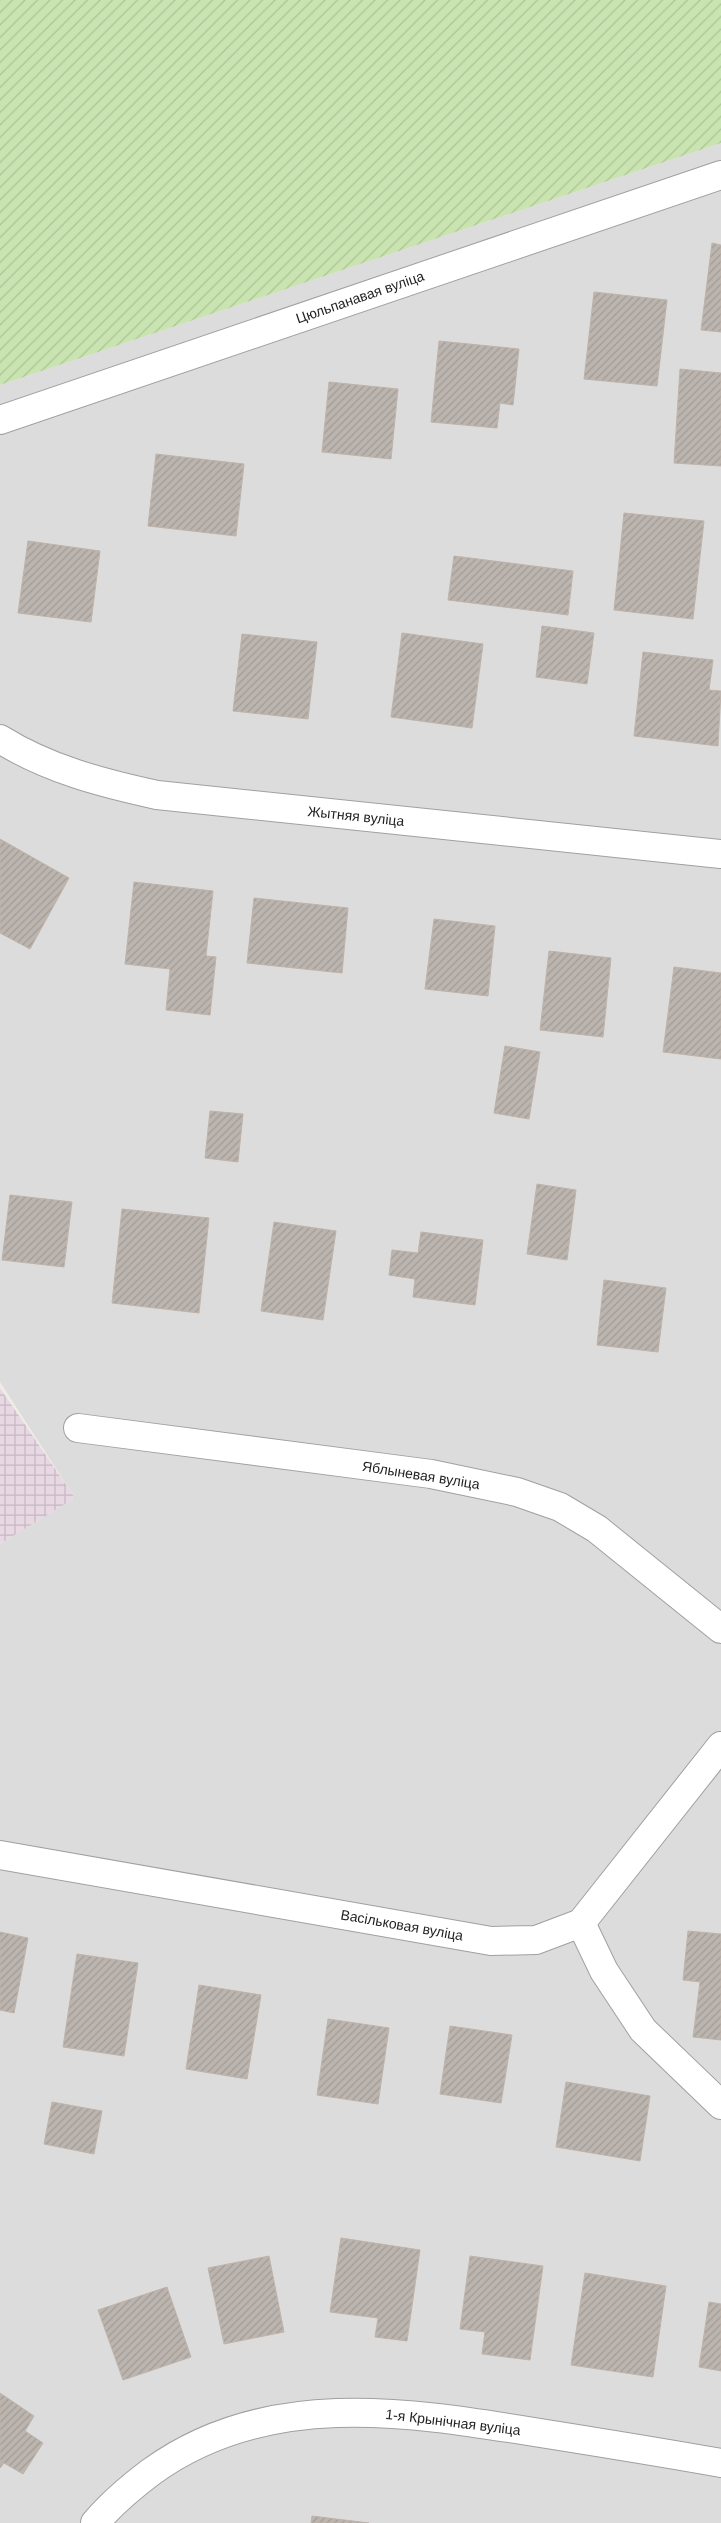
<svg xmlns="http://www.w3.org/2000/svg" width="721" height="2523" font-family="Helvetica,sans-serif">
  <style>
    .residential { fill: #dddcdc }
    .industrial { fill: url(#industrial-grid) }
    .garden { fill: url(#garden-furrows) }
    .building { fill: url(#building-hatch); stroke: #bfb3a9 }
    .lines { fill: none; stroke-linecap: round; stroke-linejoin: round }
    .minor-casing { stroke: #a0a0a0; stroke-width: 30 }
    .minor { stroke: #fff; stroke-width: 28 }
    .labels { text-anchor: middle; stroke-width: 4; stroke-linejoin: round; paint-order: stroke }
    .street-label { font-size: 14px; fill: #1f1f1f; stroke: #fff }
  </style>
  <defs>
    <pattern id="industrial-grid" width="8" height="8" patternUnits="userSpaceOnUse" patternTransform="scale(1.25)"><rect width="8" height="8" fill="#e7d8e4"/><path d="M0 4h8M4 0v8" fill="none" stroke="#c6b9c3"/></pattern>
    <pattern id="garden-furrows" width="10" height="10" patternUnits="userSpaceOnUse" patternTransform="scale(1.25)"><rect width="10" height="10" fill="#c9e4b0"/><path d="M-1 1l2-2M0 10L10 0M9 11l2-2" fill="none" stroke="#acc397"/></pattern>
    <pattern id="building-hatch" width="6" height="6" patternUnits="userSpaceOnUse" patternTransform="scale(1.25)"><rect width="6" height="6" fill="#bcb5af"/><path d="M-1 1l2-2M0 6l6-6M5 7l2-2" fill="none" stroke="#a19b96"/></pattern>
  </defs>
  <rect width="100%" height="100%" fill="#efece6"/>
  <path class="residential" d="M 721,143 L 721,2523 L 0,2523 L 0,1544 L 75,1498 L 0,1382 L 0,385 Z"/>
  <path class="industrial" d="M 0,1388 L 75,1498 L 0,1544 Z"/>
  <path class="garden" d="M 0,0 L 721,0 L 721,143 L 0,385 Z"/>
  <g class="building">
    <path d="M 712,243 L 721,245 L 721,332 L 701,330 Z"/>
    <path d="M 594,292 L 667,300 L 657,386 L 584,379 Z"/>
    <path d="M 439,341 L 519,349 L 513,405 L 500,403 L 497,428 L 431,422 Z"/>
    <path d="M 680,369 L 721,373 L 721,466 L 674,463 Z"/>
    <path d="M 329,382 L 398,389 L 391,459 L 322,452 Z"/>
    <path d="M 156,454 L 244,464 L 236,536 L 148,526 Z"/>
    <path d="M 624,513 L 704,521 L 693,619 L 614,610 Z"/>
    <path d="M 28,541 L 100,551 L 91,622 L 18,613 Z"/>
    <path d="M 454,556 L 573,571 L 568,615 L 448,600 Z"/>
    <path d="M 542,626 L 594,633 L 587,684 L 536,677 Z"/>
    <path d="M 402,633 L 483,644 L 472,728 L 391,717 Z"/>
    <path d="M 242,634 L 317,642 L 308,719 L 233,711 Z"/>
    <path d="M 643,652 L 713,660 L 709,690 L 721,691 L 718,746 L 634,736 Z"/>
    <path d="M 0,839 L 69,878 L 30,949 L 0,933 Z"/>
    <path d="M 134,882 L 213,891 L 206,956 L 216,957 L 210,1015 L 166,1010 L 170,969 L 125,964 Z"/>
    <path d="M 254,898 L 348,908 L 342,973 L 247,963 Z"/>
    <path d="M 434,919 L 495,926 L 488,996 L 425,989 Z"/>
    <path d="M 549,951 L 611,958 L 603,1037 L 540,1030 Z"/>
    <path d="M 674,967 L 721,973 L 721,1059 L 663,1052 Z"/>
    <path d="M 505,1046 L 540,1052 L 529,1119 L 494,1113 Z"/>
    <path d="M 210,1111 L 243,1114 L 238,1162 L 205,1158 Z"/>
    <path d="M 537,1184 L 576,1190 L 567,1260 L 527,1254 Z"/>
    <path d="M 10,1195 L 72,1202 L 64,1267 L 2,1260 Z"/>
    <path d="M 122,1209 L 209,1218 L 199,1313 L 112,1303 Z"/>
    <path d="M 274,1222 L 336,1231 L 323,1320 L 261,1311 Z"/>
    <path d="M 421,1232 L 483,1240 L 475,1305 L 413,1297 L 415,1279 L 389,1275 L 392,1250 L 418,1253 Z"/>
    <path d="M 604,1280 L 666,1288 L 658,1352 L 597,1345 Z"/>
    <path d="M 688,1931 L 721,1934 L 721,2040 L 693,2037 L 700,1982 L 683,1980 Z"/>
    <path d="M 0,1932 L 28,1938 L 14,2013 L 0,2010 Z"/>
    <path d="M 77,1954 L 138,1963 L 124,2056 L 63,2047 Z"/>
    <path d="M 199,1985 L 261,1995 L 247,2079 L 186,2069 Z"/>
    <path d="M 328,2019 L 389,2028 L 378,2104 L 317,2095 Z"/>
    <path d="M 450,2026 L 512,2035 L 501,2103 L 440,2094 Z"/>
    <path d="M 566,2082 L 650,2096 L 640,2161 L 556,2147 Z"/>
    <path d="M 52,2102 L 102,2111 L 94,2154 L 44,2144 Z"/>
    <path d="M 341,2238 L 420,2250 L 407,2341 L 375,2337 L 378,2318 L 330,2312 Z"/>
    <path d="M 269,2256 L 284,2332 L 224,2344 L 208,2268 Z"/>
    <path d="M 470,2256 L 543,2266 L 530,2360 L 482,2354 L 485,2332 L 460,2329 Z"/>
    <path d="M 585,2273 L 666,2286 L 653,2377 L 571,2365 Z"/>
    <path d="M 167,2287 L 191,2357 L 123,2380 L 98,2310 Z"/>
    <path d="M 709,2302 L 721,2304 L 721,2371 L 699,2367 Z"/>
    <path d="M 0,2393 L 34,2416 L 25,2431 L 43,2443 L 23,2474 L 4,2463 L 0,2468 Z"/>
    <path d="M 312,2516 L 369,2523 L 311,2523 Z"/>
  </g>
  <g class="lines">
    <defs>
      <g id="minor">
        <path d="M 0,420 L 721,175"/>
        <path d="M 0,739 C 48,769 102,783 157,795 L 721,854"/>
        <path d="M 78,1428 L 431,1474 L 517,1492 L 560,1507 L 597,1529 L 721,1629"/>
        <path d="M 0,1855 L 491,1941 L 536,1940 L 581,1923 L 721,1746"/>
        <path d="M 581,1923 L 604,1971 L 643,2030 L 721,2105"/>
        <path d="M 95,2523 C 111,2504 131,2487 151,2472 C 265,2389 404,2411 534,2432 C 597,2442 659,2452 721,2463"/>
      </g>
    </defs>
    <use href="#minor" class="minor-casing"/>
    <use href="#minor" class="minor"/>
  </g>
  <g class="labels">
    <g class="street-label">
      <text transform="translate(360 297) rotate(-19)" y="5">Цюльпанавая вуліца</text>
      <text transform="translate(356 816) rotate(6)" y="5">Жытняя вуліца</text>
      <text transform="translate(421 1475) rotate(9)" y="5">Яблыневая вуліца</text>
      <text transform="translate(402 1925) rotate(10)" y="5">Васільковая вуліца</text>
      <text transform="translate(453 2422) rotate(7)" y="5">1-я Крынічная вуліца</text>
    </g>
  </g>
</svg>
